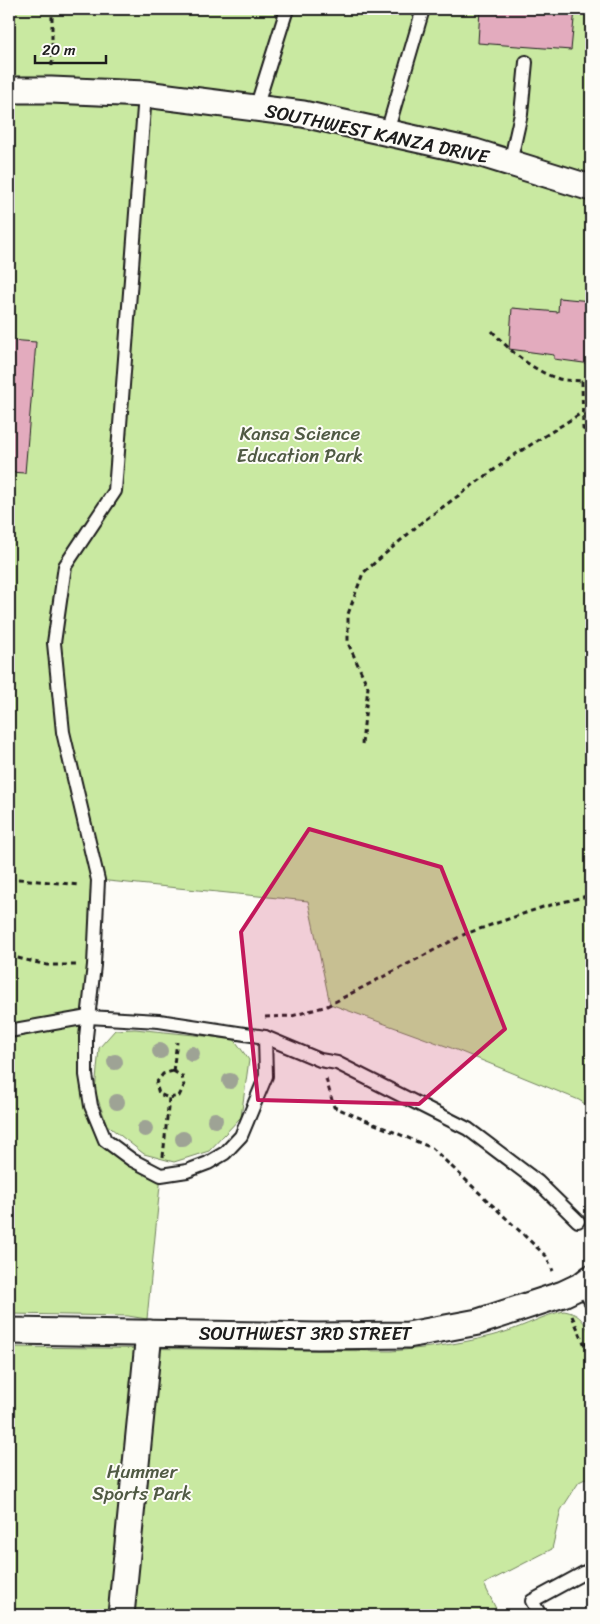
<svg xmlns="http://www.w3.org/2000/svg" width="600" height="1624" font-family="Sriracha,sans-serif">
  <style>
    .green { fill: #c9e9a1; stroke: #72825e }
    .building { fill: #e3abbe; stroke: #1c1c1c }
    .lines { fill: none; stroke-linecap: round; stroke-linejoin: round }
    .lane-casing { stroke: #1c1c1c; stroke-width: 16 }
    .street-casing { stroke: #1c1c1c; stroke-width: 29 }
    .path { stroke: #1c1c1c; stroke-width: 3; stroke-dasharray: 5 4; stroke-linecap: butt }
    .lane { stroke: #fdfcf7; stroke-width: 12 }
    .street { stroke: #fdfcf7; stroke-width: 25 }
    .tree { fill: #9ea395 }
    .marked { fill: #c2185b; fill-opacity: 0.2; stroke: #c2185b; stroke-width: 4; stroke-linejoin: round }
    .labels { text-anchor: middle; stroke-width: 4; stroke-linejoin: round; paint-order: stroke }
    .street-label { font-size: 19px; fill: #1c1c1c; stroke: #fdfcf7 }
    .park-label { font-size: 19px; fill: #505a44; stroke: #fdfcf7 }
  </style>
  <rect width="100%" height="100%" fill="#fdfcf7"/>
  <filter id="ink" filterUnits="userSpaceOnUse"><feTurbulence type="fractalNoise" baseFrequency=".02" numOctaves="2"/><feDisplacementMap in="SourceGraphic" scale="10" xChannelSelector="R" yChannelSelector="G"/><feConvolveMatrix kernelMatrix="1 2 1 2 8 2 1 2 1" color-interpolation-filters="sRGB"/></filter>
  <g filter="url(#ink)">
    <g class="green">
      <path d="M 9,9 L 591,9 L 591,1108 L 579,1100 L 454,1049 L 330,1004 L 308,901 L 98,880 L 86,1075 L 105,1140 L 161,1175 L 147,1319 L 128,1316 L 9,1314 Z"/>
      <path d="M 135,1029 L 234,1039 L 249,1060 L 241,1117 L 209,1151 L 174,1162 L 144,1154 L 107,1125 L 95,1091 L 99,1048 L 115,1030 Z"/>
      <path d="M 564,1311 C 581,1314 584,1322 591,1336 L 591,1476 L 579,1482 L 561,1510 L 552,1549 L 484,1584 L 499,1615 L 9,1615 L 9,1347 L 391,1351 C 430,1348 468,1343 505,1332 C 525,1326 544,1315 564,1311 Z"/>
    </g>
    <g class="building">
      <path d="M 480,9 L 575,9 L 571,50 L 478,43 Z"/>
      <path d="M 559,298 L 591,301 L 591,364 L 554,359 L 554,355 L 509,349 L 512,308 L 558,312 Z"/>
      <path d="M 9,340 L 36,342 L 25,473 L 9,472 Z"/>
    </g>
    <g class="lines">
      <defs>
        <g id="lane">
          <path d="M 145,94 L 115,491 L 65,566 L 54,643 L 63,732 L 98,880 L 94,965 L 86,1037 L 86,1075 L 91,1106 L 105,1140 L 132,1160 L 161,1175 L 187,1171 L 208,1163 L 225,1153 L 241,1136 L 266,1076 L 265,1037"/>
          <path d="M 256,108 L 287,9"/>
          <path d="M 387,132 L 423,9"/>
          <path d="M 510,163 L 521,114 L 526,62"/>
          <path d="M 9,1031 L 88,1017 L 159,1021 L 265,1037 L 320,1060 L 337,1063 L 468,1129 L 538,1182 L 578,1221"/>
          <path d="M 582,1285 L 591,1302"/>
          <path d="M 540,1615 L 532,1601 L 591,1569"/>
        </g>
        <g id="street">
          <path d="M 9,90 L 51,90 L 145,94 L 303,114 L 475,152 L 591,188"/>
          <path d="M 9,1331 L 318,1336 L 408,1335 L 478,1322 L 563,1294 L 582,1285 L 591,1278"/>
          <path d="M 121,1615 L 149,1333"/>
        </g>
      </defs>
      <use href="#lane" class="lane-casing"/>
      <use href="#street" class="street-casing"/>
      <g class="path">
        <path d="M 52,66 L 52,9"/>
        <path d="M 492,331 C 509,350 533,371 559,379 C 566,381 575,380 582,381"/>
        <path d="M 591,382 L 582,381 L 583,429 L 591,434"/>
        <path d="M 362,744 L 368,687 L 348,643 L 348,614 L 363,573 L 422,522 L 516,454 L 583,412"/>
        <path d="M 9,878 L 80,885"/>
        <path d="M 9,956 L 47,965 L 77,965"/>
        <path d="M 265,1017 L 292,1016 L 327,1006 L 465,934 L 543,907 L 591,895"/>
        <path d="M 173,1071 L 182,1076 L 184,1086 L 179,1096 L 169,1098 L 159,1094 L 156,1083 L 163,1074 Z"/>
        <path d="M 173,1071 L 177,1042"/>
        <path d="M 326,1079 L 334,1107 L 432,1148 L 546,1256 L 553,1271"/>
        <path d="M 163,1157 L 169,1098"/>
        <path d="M 572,1316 L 591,1359"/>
      </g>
      <use href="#lane" class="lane"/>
      <use href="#street" class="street"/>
    </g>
    <g class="tree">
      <circle cx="160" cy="1051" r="8"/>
      <circle cx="192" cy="1054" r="8"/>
      <circle cx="115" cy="1062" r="8"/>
      <circle cx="230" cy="1081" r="8"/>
      <circle cx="117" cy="1102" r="8"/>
      <circle cx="215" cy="1120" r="8"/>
      <circle cx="145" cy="1129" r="8"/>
      <circle cx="183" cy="1139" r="8"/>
    </g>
  </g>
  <path class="marked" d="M 309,829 L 441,867 L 505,1029 L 419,1104 L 258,1100 L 241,932 Z"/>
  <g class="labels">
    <g class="street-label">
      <text transform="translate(377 133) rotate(12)" y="7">SOUTHWEST KANZA DRIVE</text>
      <text x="305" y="1340">SOUTHWEST 3RD STREET</text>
    </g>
    <g class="park-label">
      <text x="300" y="440">Kansa Science<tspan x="300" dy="22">Education Park</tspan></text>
      <text x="142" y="1478">Hummer<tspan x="142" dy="22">Sports Park</tspan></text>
    </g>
  </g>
  <rect width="600" height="1624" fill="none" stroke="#fdfcf7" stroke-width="30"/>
  <rect x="15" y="15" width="570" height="1594" fill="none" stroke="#1c1c1c" stroke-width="2" filter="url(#ink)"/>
  <path d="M35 55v8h71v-8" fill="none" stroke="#1c1c1c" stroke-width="2.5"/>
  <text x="42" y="55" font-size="15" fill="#1c1c1c" stroke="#fdfcf7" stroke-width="4" paint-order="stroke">20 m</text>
</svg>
